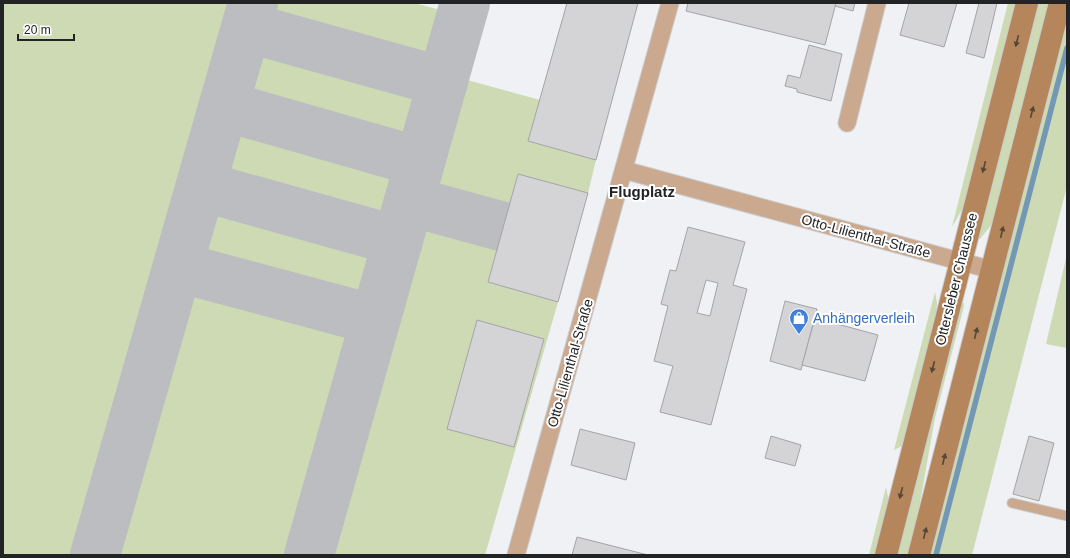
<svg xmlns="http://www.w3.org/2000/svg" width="1070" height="558" font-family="Helvetica,sans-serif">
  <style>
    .green { fill: #cddab4 }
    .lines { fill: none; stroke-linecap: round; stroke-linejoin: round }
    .stream { stroke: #7298b5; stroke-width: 5.5 }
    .taxiway { stroke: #bcbdc0; stroke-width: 50 }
    .building { fill: #d4d3d6; stroke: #a5a3a7; fill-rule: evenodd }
    .service-casing { stroke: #cacccf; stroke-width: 11 }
    .minor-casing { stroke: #cacccf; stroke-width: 19 }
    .secondary-casing { stroke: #cacccf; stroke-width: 24 }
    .service { stroke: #caa98e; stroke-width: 9 }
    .minor { stroke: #caa98e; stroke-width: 17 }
    .secondary { stroke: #b5865c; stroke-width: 22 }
    .oneway { fill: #554638 }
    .labels { text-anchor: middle; stroke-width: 4; stroke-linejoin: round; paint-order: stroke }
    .street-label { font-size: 14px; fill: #222324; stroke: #fff }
    .shop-label { font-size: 14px; fill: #366cbe; stroke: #fff; text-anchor: start }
    .neighbourhood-label { font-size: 15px; font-weight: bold; fill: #222324; stroke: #fff }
  </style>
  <rect width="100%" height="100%" fill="#eff1f4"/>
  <g class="green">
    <path d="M 3,3 L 231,3 L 74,555 L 3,555 Z"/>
    <path d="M 275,3 L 414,3 L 448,12 L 433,66 L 270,19 Z"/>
    <path d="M 1008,3 L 1016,3 L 963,208 L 952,227 Z"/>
    <path d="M 1036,3 L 1050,3 L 992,224 L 980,239 L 977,239 Z"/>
    <path d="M 1067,14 L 1067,186 L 972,555 L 929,555 Z"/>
    <path d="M 263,47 L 425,93 L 294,555 L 118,555 L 220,191 Z"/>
    <path d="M 460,78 L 540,100 L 528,141 L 596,160 L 588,193 L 518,174 L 488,282 L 558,302 L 485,555 L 323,555 Z"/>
    <path d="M 1067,254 L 1067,348 L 1046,344 Z"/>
    <path d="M 935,292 L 937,303 L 936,317 L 904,445 L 894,450 Z"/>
    <path d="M 961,302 L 964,303 L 964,306 L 935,418 L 919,508 L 909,555 L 895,555 Z"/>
    <path d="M 886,487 L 889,502 L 876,555 L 869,555 Z"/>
  </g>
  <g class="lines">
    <path class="stream" d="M 936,555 L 1067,48"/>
    <g class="taxiway">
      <path d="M 246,27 L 443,82"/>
      <path d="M 224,106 L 420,162"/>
      <path d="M 201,186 L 398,241"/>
      <path d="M 409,201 L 504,227"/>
      <path d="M 178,267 L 375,320"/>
      <path d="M 95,555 L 253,3"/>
      <path d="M 309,555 L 465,3"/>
    </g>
  </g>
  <g class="building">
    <path d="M 567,3 L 638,3 L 596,160 L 528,141 Z"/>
    <path d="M 688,3 L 836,3 L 825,45 L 686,11 Z"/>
    <path d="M 836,3 L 855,3 L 853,11 L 835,6 Z"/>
    <path d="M 909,3 L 957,3 L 944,47 L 900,35 Z"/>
    <path d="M 979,3 L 997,3 L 984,58 L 966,53 Z"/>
    <path d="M 809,45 L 842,54 L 831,101 L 797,92 L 797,89 L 785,86 L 788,75 L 800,78 Z"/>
    <path d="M 518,174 L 588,193 L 558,302 L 488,282 Z"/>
    <path d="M 688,227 L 745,242 L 733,285 L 747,289 L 711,425 L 660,412 L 673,366 L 654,361 L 668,306 L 661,304 L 670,270 L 676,271 ZM 706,280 L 718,283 L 710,316 L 697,313 Z"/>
    <path d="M 785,301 L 817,309 L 801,370 L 770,361 Z"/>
    <path d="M 815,318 L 878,335 L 865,381 L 802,365 Z"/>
    <path d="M 477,320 L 544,339 L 514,447 L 447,429 Z"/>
    <path d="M 580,429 L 635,443 L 626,480 L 571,465 Z"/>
    <path d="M 771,436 L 801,445 L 795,466 L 765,458 Z"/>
    <path d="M 1029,436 L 1054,443 L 1039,501 L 1013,494 Z"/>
    <path d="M 577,537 L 648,555 L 572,555 Z"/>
  </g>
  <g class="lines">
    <defs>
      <path id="service" d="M 1012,503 L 1067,516"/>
      <g id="minor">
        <path d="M 847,123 L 877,3"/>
        <path d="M 624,170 L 992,270"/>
        <path d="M 516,555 L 670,3"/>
      </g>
      <g id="secondary">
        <path d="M 886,555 L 1027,3"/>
        <path d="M 919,555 L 1060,3"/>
      </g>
    </defs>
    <use href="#service" class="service-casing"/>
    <use href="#minor" class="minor-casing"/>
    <use href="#secondary" class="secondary-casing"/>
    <use href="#service" class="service"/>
    <use href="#minor" class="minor"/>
    <use href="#secondary" class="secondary"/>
  </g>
  <defs><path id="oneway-solid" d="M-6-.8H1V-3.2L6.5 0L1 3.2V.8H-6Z"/></defs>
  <g class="oneway">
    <use href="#oneway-solid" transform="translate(1017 41) rotate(104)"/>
    <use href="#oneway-solid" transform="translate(1032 112) rotate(-76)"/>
    <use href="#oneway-solid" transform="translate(984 167) rotate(104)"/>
    <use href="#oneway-solid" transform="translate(1002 232) rotate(-76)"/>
    <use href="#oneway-solid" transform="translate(976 333) rotate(-76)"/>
    <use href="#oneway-solid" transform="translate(933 367) rotate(104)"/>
    <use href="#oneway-solid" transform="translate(944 459) rotate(-76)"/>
    <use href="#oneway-solid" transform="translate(901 493) rotate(104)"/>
    <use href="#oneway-solid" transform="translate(925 533) rotate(-76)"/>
  </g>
  <defs>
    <symbol id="shop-pin" viewBox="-11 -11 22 30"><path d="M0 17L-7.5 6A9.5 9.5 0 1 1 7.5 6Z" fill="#3f7fe0" stroke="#fff"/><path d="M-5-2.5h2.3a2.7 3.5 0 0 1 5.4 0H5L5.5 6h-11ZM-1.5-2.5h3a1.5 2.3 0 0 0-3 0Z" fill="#fff"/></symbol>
  </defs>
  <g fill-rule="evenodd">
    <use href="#shop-pin" x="788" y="307" width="22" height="30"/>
  </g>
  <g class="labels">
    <g class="street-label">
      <text transform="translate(866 236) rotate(15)" y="5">Otto-Lilienthal-Straße</text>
      <text transform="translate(956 279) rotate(-76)" y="5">Ottersleber Chaussee</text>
      <text transform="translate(570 363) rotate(-74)" y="5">Otto-Lilienthal-Straße</text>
    </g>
    <g class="shop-label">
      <text x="813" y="323">Anhängerverleih</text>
    </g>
    <g class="neighbourhood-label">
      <text x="642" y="197">Flugplatz</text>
    </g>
  </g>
  <rect width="1070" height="558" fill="none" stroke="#222324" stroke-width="8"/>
  <path d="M18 34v6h56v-6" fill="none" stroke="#222324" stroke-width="2"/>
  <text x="24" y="34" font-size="12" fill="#222324" stroke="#ffffff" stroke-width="3" paint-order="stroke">20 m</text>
</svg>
